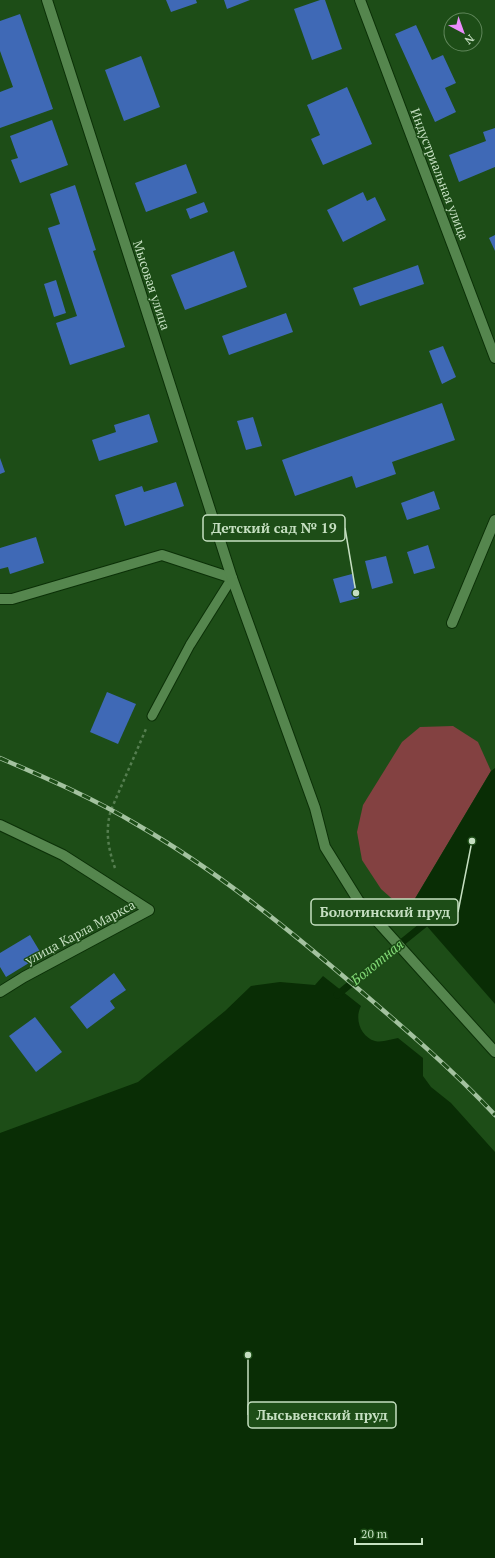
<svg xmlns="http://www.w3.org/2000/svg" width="495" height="1558" font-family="'PT Serif',serif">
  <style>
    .green { fill: #834141 }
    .water { fill: #092d05 }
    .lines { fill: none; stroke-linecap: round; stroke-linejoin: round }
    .stream { stroke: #092d05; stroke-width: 7 }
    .building { fill: #3f69b6 }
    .service-casing { stroke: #0b3007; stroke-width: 11 }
    .minor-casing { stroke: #0b3007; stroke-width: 12 }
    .tertiary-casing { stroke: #0b3007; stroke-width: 12 }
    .path { stroke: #557e50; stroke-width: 2.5; stroke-dasharray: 3 3; stroke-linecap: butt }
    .service { stroke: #55864e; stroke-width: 9 }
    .minor { stroke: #55864e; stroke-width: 10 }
    .tertiary { stroke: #55864e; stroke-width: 10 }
    .rail-casing { stroke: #a3c29f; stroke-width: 4.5 }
    .rail { stroke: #1d4d17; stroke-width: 3; stroke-dasharray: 9; stroke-linecap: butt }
    .labels { text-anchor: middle; stroke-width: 3; stroke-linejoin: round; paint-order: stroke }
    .street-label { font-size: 13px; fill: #c5dfc1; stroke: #1d4d17 }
    .water-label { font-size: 14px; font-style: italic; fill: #83db77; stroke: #1d4d17 }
    .leader { fill: none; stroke: #c5dfc1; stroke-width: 1.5 }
    .callout-dot { fill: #c5dfc1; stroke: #1d4d17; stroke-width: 1.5 }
    .callout { fill: #1d4d17; stroke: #c5dfc1; stroke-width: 1.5 }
    .callout-label { font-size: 14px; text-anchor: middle; font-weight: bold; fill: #c5dfc1 }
  </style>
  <rect width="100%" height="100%" fill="#1d4d17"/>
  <path class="green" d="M 453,726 L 478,742 L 491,771 L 407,912 L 381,889 L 362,860 L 357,832 L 363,805 L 402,742 L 420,727 Z"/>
  <g class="water">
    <path d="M 495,768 L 495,1004 L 425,924 L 407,912 L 491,771 Z"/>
    <path d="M 323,976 L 361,1006 C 354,1019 361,1037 375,1041 C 382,1043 391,1039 398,1038 L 423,1058 L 423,1076 L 431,1087 L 451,1103 L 495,1152 L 495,1558 L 0,1558 L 0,1133 L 138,1082 L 225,1011 L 251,986 L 280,982 L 315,985 Z"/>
  </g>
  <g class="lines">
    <path class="stream" d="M 337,995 L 432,918"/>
  </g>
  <g class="building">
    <path d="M 166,0 L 196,0 L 197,3 L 171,12 Z"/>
    <path d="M 224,0 L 250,0 L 227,9 Z"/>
    <path d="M 320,0 L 325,0 L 342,49 L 312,60 L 294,9 Z"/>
    <path d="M 20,14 L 53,109 L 0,128 L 0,92 L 13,87 L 0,51 L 0,21 Z"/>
    <path d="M 416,25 L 432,60 L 443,55 L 456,83 L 445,88 L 456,112 L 435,122 L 395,34 Z"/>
    <path d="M 141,56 L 160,107 L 124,121 L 105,70 Z"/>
    <path d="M 347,87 L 372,144 L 323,165 L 311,139 L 320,135 L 307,105 Z"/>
    <path d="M 52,120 L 68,165 L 20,183 L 11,160 L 18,158 L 10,136 Z"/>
    <path d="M 495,128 L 495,167 L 459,182 L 449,155 L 486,141 L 483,132 Z"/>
    <path d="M 186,164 L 197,193 L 146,212 L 135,183 Z"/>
    <path d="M 75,185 L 96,250 L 93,251 L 125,347 L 70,365 L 56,323 L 77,316 L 48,228 L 60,224 L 50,194 Z"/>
    <path d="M 363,192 L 367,201 L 375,197 L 386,220 L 343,242 L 327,210 Z"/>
    <path d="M 204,202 L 208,212 L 190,219 L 186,209 Z"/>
    <path d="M 495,235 L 495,251 L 489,238 Z"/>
    <path d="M 234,251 L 247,287 L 185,310 L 171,275 Z"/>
    <path d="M 418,265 L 424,284 L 360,306 L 353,288 Z"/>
    <path d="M 56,280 L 66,313 L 54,317 L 44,284 Z"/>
    <path d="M 286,313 L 293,332 L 229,355 L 222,336 Z"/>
    <path d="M 443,346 L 456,377 L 442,384 L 429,351 Z"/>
    <path d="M 442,403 L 455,440 L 392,462 L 396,474 L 356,488 L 352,476 L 295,496 L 282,460 Z"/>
    <path d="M 149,414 L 158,442 L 99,461 L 92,440 L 116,432 L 114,425 Z"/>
    <path d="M 253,417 L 262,446 L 246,450 L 237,421 Z"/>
    <path d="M 0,458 L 5,472 L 0,474 Z"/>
    <path d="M 176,482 L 184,506 L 125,526 L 115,495 L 142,486 L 144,492 Z"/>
    <path d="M 434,491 L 440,509 L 407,520 L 401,503 Z"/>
    <path d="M 36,537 L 44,563 L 10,574 L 8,567 L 0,569 L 0,548 Z"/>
    <path d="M 428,545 L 435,568 L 414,574 L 407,552 Z"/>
    <path d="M 386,556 L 393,583 L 372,589 L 365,561 Z"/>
    <path d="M 352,574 L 359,598 L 340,603 L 333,579 Z"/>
    <path d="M 107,692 L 136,704 L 118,744 L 90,732 Z"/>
    <path d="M 30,935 L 42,955 L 6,977 L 0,967 L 0,953 Z"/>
    <path d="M 114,973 L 126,990 L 110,1001 L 115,1008 L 87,1029 L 70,1007 Z"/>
    <path d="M 35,1017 L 62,1052 L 36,1072 L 9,1036 Z"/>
  </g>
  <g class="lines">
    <defs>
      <path id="service" d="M 152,716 L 190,645 L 232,578"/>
      <g id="minor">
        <path d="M 360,0 L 495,358"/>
        <path d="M 0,599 L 12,599 L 162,555 L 232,578"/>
        <path d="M 452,623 L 495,520"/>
        <path d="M 0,825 L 63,855 L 149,910 L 24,977 L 0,992"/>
      </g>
      <path id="tertiary" d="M 47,0 L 232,578 L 315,808 L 325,847 L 358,900 L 495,1052"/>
    </defs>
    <use href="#service" class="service-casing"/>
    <use href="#minor" class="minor-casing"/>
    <use href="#tertiary" class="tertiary-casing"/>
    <path class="path" d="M 115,868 C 108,848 105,830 111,810 L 146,729"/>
    <use href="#service" class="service"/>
    <use href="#minor" class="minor"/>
    <use href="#tertiary" class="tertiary"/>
    <defs>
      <path id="rail" d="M 0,758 C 46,778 93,798 136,824 C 216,870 287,928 356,987 C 404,1028 452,1069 495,1115"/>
    </defs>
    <use href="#rail" class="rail-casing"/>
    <use href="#rail" class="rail"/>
  </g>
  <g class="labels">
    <g class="street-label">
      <text transform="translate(440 174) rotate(69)" y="5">Индустриальная улица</text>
      <text transform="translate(152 285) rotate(72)" y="5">Мысовая улица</text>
      <text transform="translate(80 932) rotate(-28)" y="5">улица Карла Маркса</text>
    </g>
    <g class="water-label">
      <text transform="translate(377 962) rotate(-39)" y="5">Болотная</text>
    </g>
  </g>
  <path class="leader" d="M356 593L345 528M472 841L458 912M248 1355L248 1415"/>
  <g class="callout-dot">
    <circle cx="356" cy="593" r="4"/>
    <circle cx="472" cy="841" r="4"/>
    <circle cx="248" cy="1355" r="4"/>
  </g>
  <g class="callout">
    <rect x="203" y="515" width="142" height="26" rx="4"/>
    <rect x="311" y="899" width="147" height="26" rx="4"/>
    <rect x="248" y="1402" width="148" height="26" rx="4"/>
  </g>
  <g class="callout-label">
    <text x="274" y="533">Детский сад № 19</text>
    <text x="385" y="917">Болотинский пруд</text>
    <text x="322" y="1420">Лысьвенский пруд</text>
  </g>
  <g transform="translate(463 32) rotate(139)"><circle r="19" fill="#1d4d17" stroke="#60875b"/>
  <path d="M0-3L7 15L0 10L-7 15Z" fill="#eb8dfc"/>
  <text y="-6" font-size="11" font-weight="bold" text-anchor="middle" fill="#c5dfc1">N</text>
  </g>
  <path d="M355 1538v6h67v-6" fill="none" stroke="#c5dfc1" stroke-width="2"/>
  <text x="361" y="1538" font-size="12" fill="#c5dfc1" stroke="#1d4d17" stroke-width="3" paint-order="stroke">20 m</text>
</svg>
